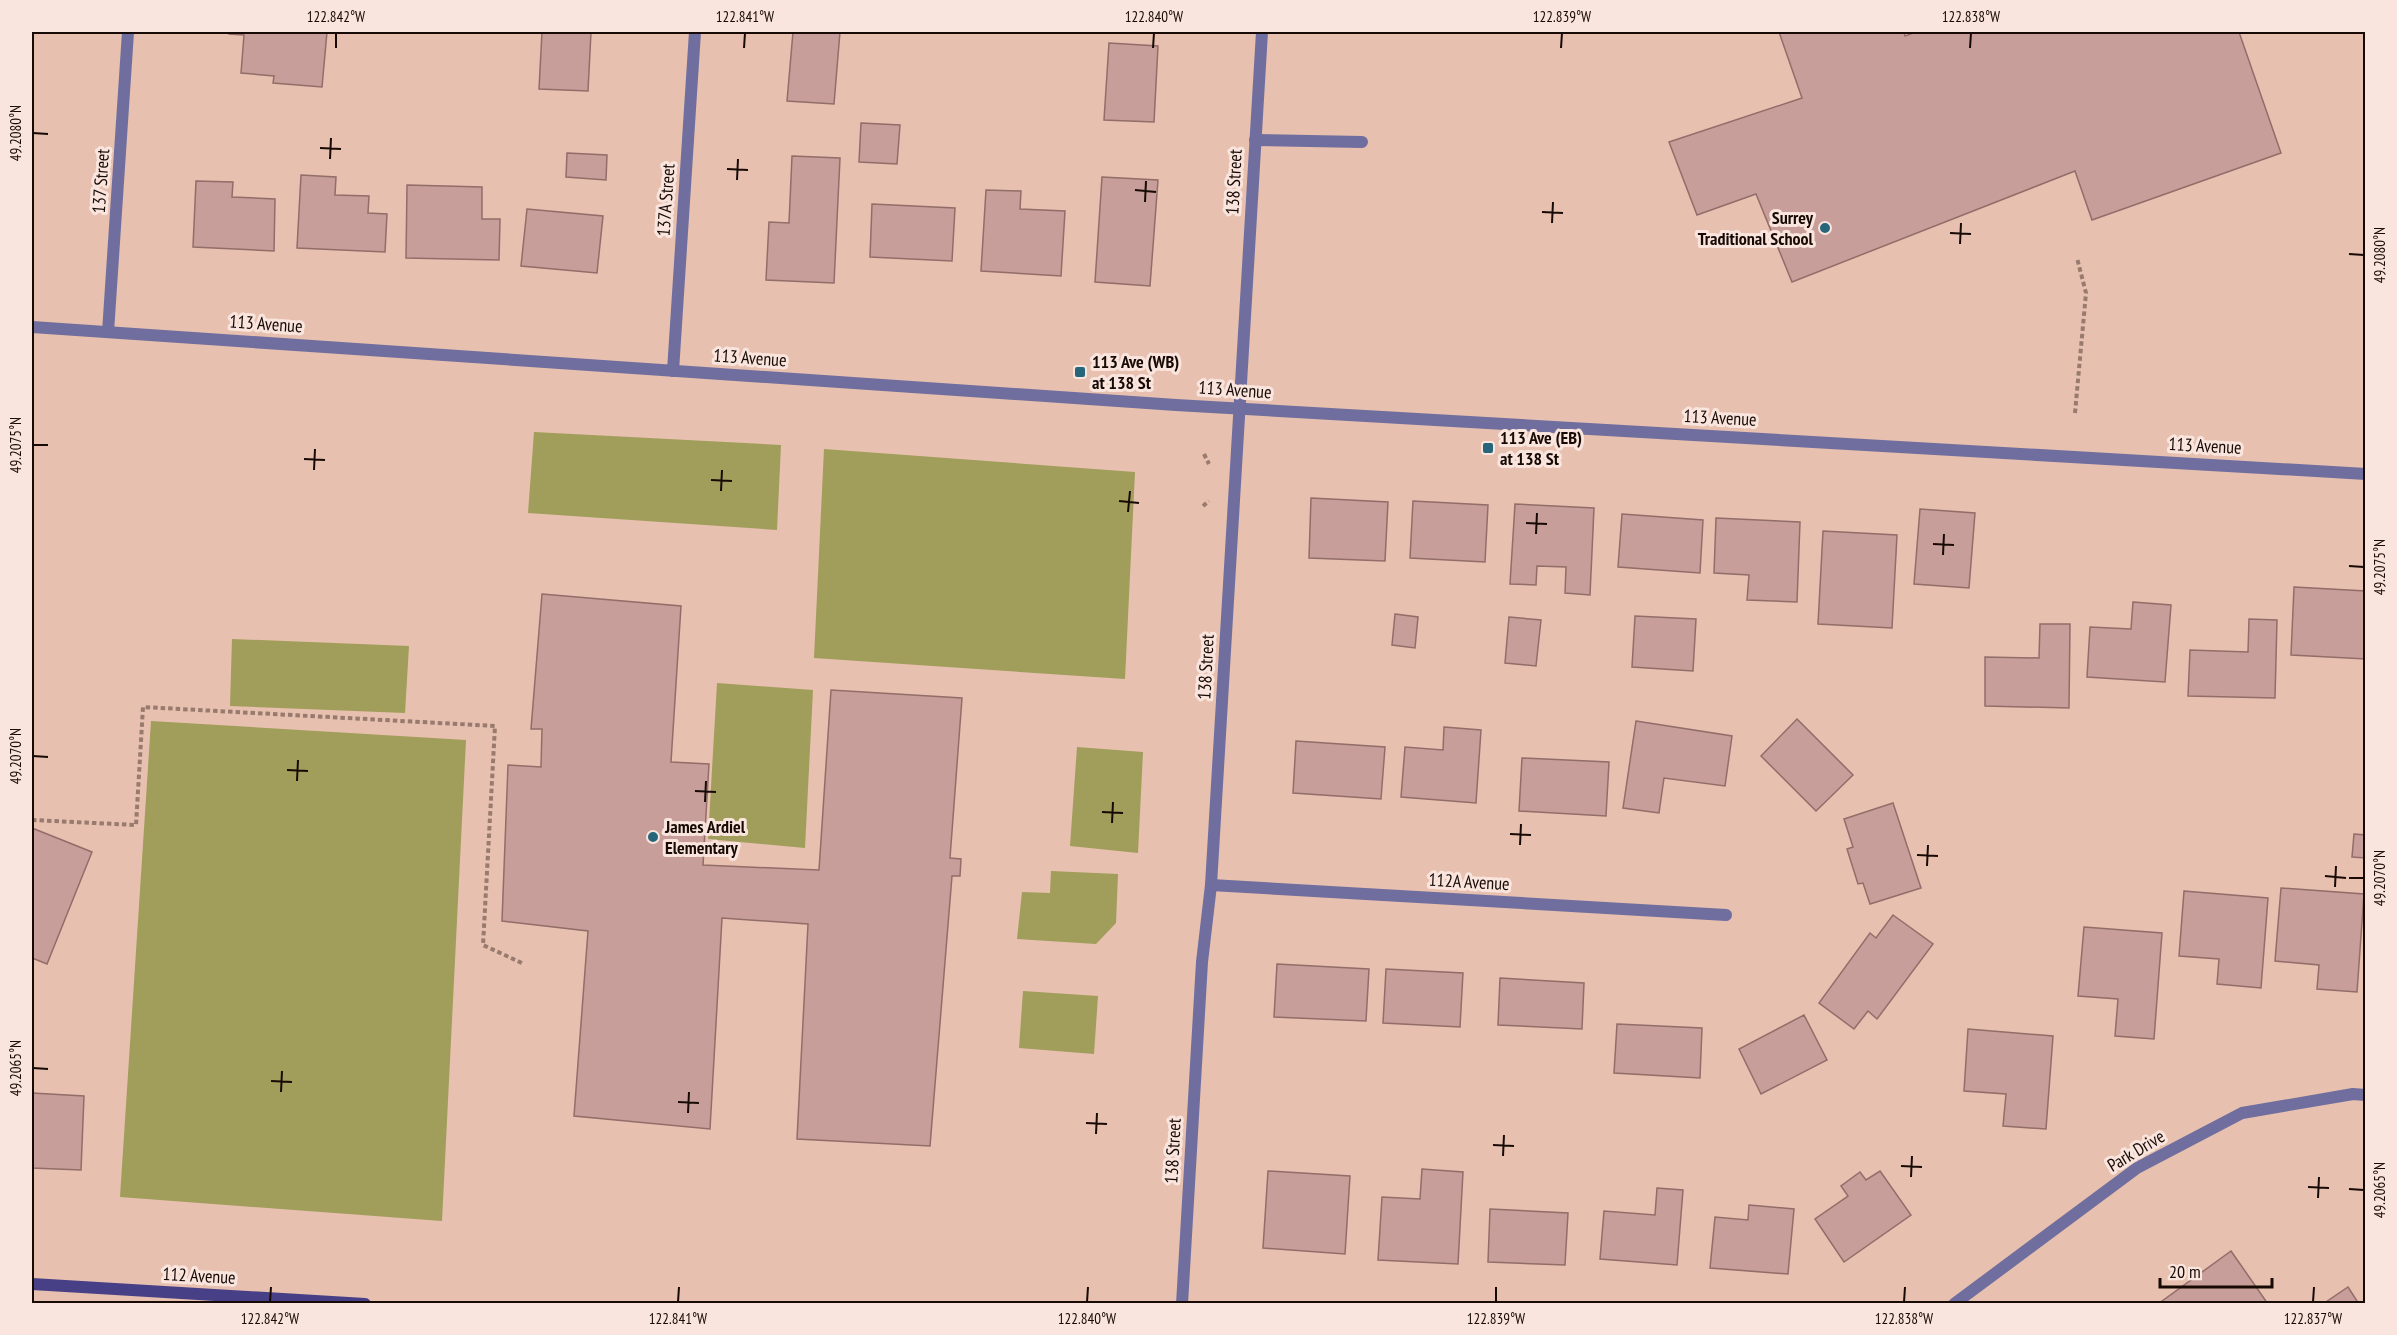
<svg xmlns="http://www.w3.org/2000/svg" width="2397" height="1335" font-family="'PT Sans Narrow',sans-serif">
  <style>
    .green { fill: #a19d5b }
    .building { fill: #c79e99; stroke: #936d69; stroke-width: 1.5 }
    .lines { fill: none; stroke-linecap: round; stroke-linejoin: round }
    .path { stroke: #987b6e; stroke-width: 4; stroke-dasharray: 4.5 3; stroke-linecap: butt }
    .lane { stroke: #6f6e9e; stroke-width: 12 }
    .street { stroke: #6f6e9e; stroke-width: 12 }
    .secondary { stroke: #474086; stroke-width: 12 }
    .ticks { fill: none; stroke: #170a05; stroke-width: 2 }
    .poi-dot { fill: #27657b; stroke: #f9e5dd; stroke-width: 2 }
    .labels { text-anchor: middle; stroke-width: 6; stroke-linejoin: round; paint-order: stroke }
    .street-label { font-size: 18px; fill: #170a05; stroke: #f9e5dd }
    .poi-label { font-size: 18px; font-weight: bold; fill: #170a05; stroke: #f9e5dd; text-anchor: start }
    .neatline { fill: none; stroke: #170a05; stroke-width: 2 }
    .ticks-label { font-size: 15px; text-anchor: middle; fill: #170a05 }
  </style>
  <rect width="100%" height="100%" fill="#e7c0af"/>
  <g class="green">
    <path d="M 534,432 L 781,445 L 777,530 L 528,513 Z"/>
    <path d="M 824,449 L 1135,472 L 1125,679 L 814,658 Z"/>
    <path d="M 232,639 L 409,646 L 405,713 L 230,706 Z"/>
    <path d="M 717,683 L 813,690 L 805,848 L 708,839 Z"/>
    <path d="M 151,721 L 466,740 L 442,1221 L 120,1197 Z"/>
    <path d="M 1077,747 L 1143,752 L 1138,853 L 1070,846 Z"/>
    <path d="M 1051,871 L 1118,874 L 1116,923 L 1096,944 L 1017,939 L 1022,892 L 1050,893 Z"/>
    <path d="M 1023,991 L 1098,996 L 1094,1054 L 1019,1048 Z"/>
  </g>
  <g class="building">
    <path d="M 229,32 L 327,32 L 322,87 L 273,83 L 274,76 L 241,73 L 244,35 L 229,34 Z"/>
    <path d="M 542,32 L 591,32 L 588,91 L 539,89 Z"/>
    <path d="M 793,32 L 840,32 L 834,104 L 787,101 Z"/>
    <path d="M 1779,32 L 1904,32 L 1905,36 L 1916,32 L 2239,32 L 2281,153 L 2092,220 L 2075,171 L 1792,282 L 1756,194 L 1697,215 L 1669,142 L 1802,98 Z"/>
    <path d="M 1109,43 L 1158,46 L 1154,122 L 1104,120 Z"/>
    <path d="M 861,123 L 900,125 L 897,164 L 859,162 Z"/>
    <path d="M 567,153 L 607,155 L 606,180 L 566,177 Z"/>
    <path d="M 792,156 L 840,158 L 834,283 L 766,280 L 769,222 L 789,223 Z"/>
    <path d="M 301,175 L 336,177 L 335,195 L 369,196 L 368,213 L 387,214 L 385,252 L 297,248 Z"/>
    <path d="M 1102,177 L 1158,180 L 1150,286 L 1095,282 Z"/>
    <path d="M 196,181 L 233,182 L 232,197 L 275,199 L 274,251 L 193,247 Z"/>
    <path d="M 407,185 L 482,187 L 482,219 L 500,219 L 499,260 L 406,258 Z"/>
    <path d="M 986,190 L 1021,191 L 1020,209 L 1065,211 L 1061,276 L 981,271 Z"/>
    <path d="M 872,204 L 955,208 L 952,261 L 870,257 Z"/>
    <path d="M 527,209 L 603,216 L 597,273 L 521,266 Z"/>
    <path d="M 1311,498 L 1388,502 L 1385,561 L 1309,558 Z"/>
    <path d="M 1413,501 L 1488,505 L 1485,562 L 1410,558 Z"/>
    <path d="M 1515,504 L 1594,508 L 1590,595 L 1565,593 L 1566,567 L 1537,566 L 1536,585 L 1510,584 Z"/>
    <path d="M 1920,509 L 1975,513 L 1969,588 L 1914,584 Z"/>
    <path d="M 1622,514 L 1703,520 L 1700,573 L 1618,567 Z"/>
    <path d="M 1716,518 L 1800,522 L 1797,602 L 1747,600 L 1749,575 L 1714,573 Z"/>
    <path d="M 1823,531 L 1897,535 L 1892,628 L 1818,624 Z"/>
    <path d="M 2294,587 L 2366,591 L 2366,659 L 2291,655 Z"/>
    <path d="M 542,594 L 681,606 L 671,762 L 709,764 L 703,865 L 819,870 L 831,690 L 962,698 L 950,858 L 961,859 L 960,876 L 952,876 L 930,1146 L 797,1139 L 808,924 L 722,918 L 710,1129 L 574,1116 L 588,931 L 502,921 L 508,765 L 541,767 L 542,729 L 531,729 Z"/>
    <path d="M 2133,602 L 2171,605 L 2165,682 L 2087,677 L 2090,627 L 2131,629 Z"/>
    <path d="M 1395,614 L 1418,617 L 1415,648 L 1392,645 Z"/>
    <path d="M 1635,616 L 1696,619 L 1693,671 L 1632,667 Z"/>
    <path d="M 1509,617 L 1541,620 L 1536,666 L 1505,663 Z"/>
    <path d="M 2249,619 L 2277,620 L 2275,698 L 2188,696 L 2190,650 L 2248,652 Z"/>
    <path d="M 2040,624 L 2070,624 L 2069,708 L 1985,706 L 1985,657 L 2039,658 Z"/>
    <path d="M 1797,719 L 1853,775 L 1816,811 L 1761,756 Z"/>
    <path d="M 1636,721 L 1732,736 L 1725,786 L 1664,778 L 1659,813 L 1623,808 Z"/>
    <path d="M 1444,727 L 1481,730 L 1476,803 L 1401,797 L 1405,747 L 1443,750 Z"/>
    <path d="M 1296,741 L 1385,747 L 1381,799 L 1293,793 Z"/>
    <path d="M 1522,758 L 1609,762 L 1606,816 L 1519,811 Z"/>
    <path d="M 1893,803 L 1921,888 L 1870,904 L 1863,883 L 1858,884 L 1847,849 L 1853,847 L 1844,819 Z"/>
    <path d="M 32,828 L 92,852 L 47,964 L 32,958 Z"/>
    <path d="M 2354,834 L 2366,835 L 2366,858 L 2352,857 Z"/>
    <path d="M 2281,888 L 2364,894 L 2357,992 L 2317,989 L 2319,965 L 2275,961 Z"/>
    <path d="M 2184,891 L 2268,898 L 2261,988 L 2217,984 L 2219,959 L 2179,956 Z"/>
    <path d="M 1893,915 L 1933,944 L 1877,1019 L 1868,1011 L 1854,1029 L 1819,1003 L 1870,933 L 1876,938 Z"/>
    <path d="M 2084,927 L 2162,933 L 2154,1039 L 2115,1036 L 2118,999 L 2078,996 Z"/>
    <path d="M 1277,964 L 1369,969 L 1366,1021 L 1274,1017 Z"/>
    <path d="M 1386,969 L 1463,973 L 1460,1027 L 1383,1023 Z"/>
    <path d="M 1500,978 L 1584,983 L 1582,1029 L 1498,1025 Z"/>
    <path d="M 1804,1015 L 1827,1060 L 1761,1094 L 1739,1049 Z"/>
    <path d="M 1617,1024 L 1702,1028 L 1700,1078 L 1614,1073 Z"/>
    <path d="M 1968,1029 L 2053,1036 L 2046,1129 L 2003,1126 L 2006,1094 L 1964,1091 Z"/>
    <path d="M 32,1093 L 84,1096 L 81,1170 L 32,1168 Z"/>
    <path d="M 1422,1169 L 1463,1172 L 1458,1264 L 1378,1260 L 1382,1197 L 1420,1199 Z"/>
    <path d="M 1268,1171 L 1350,1176 L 1345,1254 L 1263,1248 Z"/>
    <path d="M 1880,1171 L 1911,1215 L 1844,1262 L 1815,1219 L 1848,1196 L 1841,1186 L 1860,1172 L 1866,1180 Z"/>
    <path d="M 1657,1188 L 1683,1190 L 1677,1265 L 1600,1259 L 1604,1211 L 1655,1215 Z"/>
    <path d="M 1749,1205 L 1794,1209 L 1788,1274 L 1710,1268 L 1715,1217 L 1748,1220 Z"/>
    <path d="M 1490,1209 L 1568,1213 L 1565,1265 L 1488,1262 Z"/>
    <path d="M 2231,1251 L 2268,1304 L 2158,1304 Z"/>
    <path d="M 2348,1287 L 2359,1304 L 2323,1304 Z"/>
  </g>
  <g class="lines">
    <g class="path">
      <path d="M 2075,413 L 2086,293 L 2077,258"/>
      <path d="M 1204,454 L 1209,464"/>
      <path d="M 1203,506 L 1209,501"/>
      <path d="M 32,820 L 136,825 L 143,707 L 495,726 L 483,945 L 524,964"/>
    </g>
    <path class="lane" d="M 1255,140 L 1362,142"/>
    <g class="street">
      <path d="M 32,327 L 1176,405 L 2366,474"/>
      <path d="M 108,332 L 128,32"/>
      <path d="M 673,371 L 695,32"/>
      <path d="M 1211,885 L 1726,915"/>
      <path d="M 1182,1304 L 1202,962 L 1211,885 L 1262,32"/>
      <path d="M 1954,1304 L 2137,1168 L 2242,1113 L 2353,1094 L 2366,1095"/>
    </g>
    <path class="secondary" d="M 32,1284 L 365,1304"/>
  </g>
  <path class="ticks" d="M 336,48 L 336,33M 744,48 L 745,33M 1153,48 L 1154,33M 1561,48 L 1562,33M 1970,48 L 1971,33M 33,133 L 48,134M 320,148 L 341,149M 330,159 L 331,138M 727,169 L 748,170M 737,180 L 738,159M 1135,190 L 1156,192M 1145,202 L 1146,181M 1542,212 L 1563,213M 1552,223 L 1553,202M 1950,233 L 1971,234M 1960,244 L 1961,223M 2349,254 L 2364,255M 33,445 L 48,445M 304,459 L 325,460M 314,470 L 315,449M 711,480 L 732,481M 721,491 L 722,470M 1119,501 L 1139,503M 1128,512 L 1130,491M 1526,523 L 1547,524M 1536,534 L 1537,513M 1933,544 L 1954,545M 1943,555 L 1944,534M 2349,566 L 2364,567M 33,756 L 48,757M 287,770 L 308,771M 297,781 L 298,760M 695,791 L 716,792M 705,802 L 706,781M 1102,812 L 1123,813M 1112,823 L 1113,802M 1510,834 L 1531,835M 1520,845 L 1521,824M 1917,855 L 1938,856M 1927,866 L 1928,845M 2325,876 L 2346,878M 2349,878 L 2364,878M 2335,887 L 2336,866M 33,1068 L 48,1069M 271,1081 L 292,1082M 281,1092 L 282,1071M 678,1102 L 699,1103M 688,1113 L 689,1092M 1086,1123 L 1107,1124M 1096,1134 L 1097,1113M 1493,1145 L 1514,1146M 1503,1156 L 1504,1135M 1901,1166 L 1922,1167M 1911,1177 L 1912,1156M 2308,1187 L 2329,1188M 2349,1189 L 2364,1190M 2318,1198 L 2319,1177M 270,1302 L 271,1287M 678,1302 L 679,1287M 1087,1302 L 1088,1287M 1496,1302 L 1496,1287M 1904,1302 L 1905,1287M 2313,1302 L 2314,1287"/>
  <g class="poi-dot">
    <circle cx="1825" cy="228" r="6"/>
    <rect x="1074" y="366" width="12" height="12" rx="3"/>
    <rect x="1482" y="442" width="12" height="12" rx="3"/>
    <circle cx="653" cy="837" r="6"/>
  </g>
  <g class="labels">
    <g class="street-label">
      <text transform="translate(101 181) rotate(-86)" y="6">137 Street</text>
      <text transform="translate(1234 182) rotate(-87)" y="6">138 Street</text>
      <text transform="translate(666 200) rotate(-86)" y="6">137A Street</text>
      <text transform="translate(266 324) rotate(4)" y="6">113 Avenue</text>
      <text transform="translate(750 358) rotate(4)" y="6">113 Avenue</text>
      <text transform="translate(1235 390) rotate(4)" y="6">113 Avenue</text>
      <text transform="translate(1720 418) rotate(3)" y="6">113 Avenue</text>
      <text transform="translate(2205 446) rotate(3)" y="6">113 Avenue</text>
      <text transform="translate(1206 667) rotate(-87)" y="6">138 Street</text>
      <text transform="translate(1469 882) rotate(3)" y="6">112A Avenue</text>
      <text transform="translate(1173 1151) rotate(-87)" y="6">138 Street</text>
      <text transform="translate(2136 1151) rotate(-31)" y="6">Park Drive</text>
      <text transform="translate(199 1276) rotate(3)" y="6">112 Avenue</text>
    </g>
    <g class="poi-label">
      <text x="1813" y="224" text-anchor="end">Surrey<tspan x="1813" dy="21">Traditional School</tspan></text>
      <text x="1092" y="368">113 Ave (WB)<tspan x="1092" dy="21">at 138 St</tspan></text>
      <text x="1500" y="444">113 Ave (EB)<tspan x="1500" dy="21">at 138 St</tspan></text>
      <text x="665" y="833">James Ardiel<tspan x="665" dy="21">Elementary</tspan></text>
    </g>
  </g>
  <rect width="2397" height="1335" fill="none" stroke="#f9e5dd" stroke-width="66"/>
  <path d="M2160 1278v9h112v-9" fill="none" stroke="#170a05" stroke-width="3"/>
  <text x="2169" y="1278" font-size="18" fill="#170a05" stroke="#f9e5dd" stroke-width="4.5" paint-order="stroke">20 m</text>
  <rect x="33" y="33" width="2331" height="1269" class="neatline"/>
  <g class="ticks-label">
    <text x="336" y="22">122.842°W</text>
    <text x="745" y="22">122.841°W</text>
    <text x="1154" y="22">122.840°W</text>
    <text x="1562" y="22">122.839°W</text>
    <text x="1971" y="22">122.838°W</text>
    <text transform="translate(16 133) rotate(-90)" y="5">49.2080°N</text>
    <text transform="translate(2380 255) rotate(-90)" y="5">49.2080°N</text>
    <text transform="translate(16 445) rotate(-90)" y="5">49.2075°N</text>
    <text transform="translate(2380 567) rotate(-90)" y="5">49.2075°N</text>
    <text transform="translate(16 756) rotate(-90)" y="5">49.2070°N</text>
    <text transform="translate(2380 878) rotate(-90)" y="5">49.2070°N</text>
    <text transform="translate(16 1068) rotate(-90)" y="5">49.2065°N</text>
    <text transform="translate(2380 1190) rotate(-90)" y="5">49.2065°N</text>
    <text x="270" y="1324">122.842°W</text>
    <text x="678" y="1324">122.841°W</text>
    <text x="1087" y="1324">122.840°W</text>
    <text x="1496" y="1324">122.839°W</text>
    <text x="1904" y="1324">122.838°W</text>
    <text x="2313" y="1324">122.837°W</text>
  </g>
</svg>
